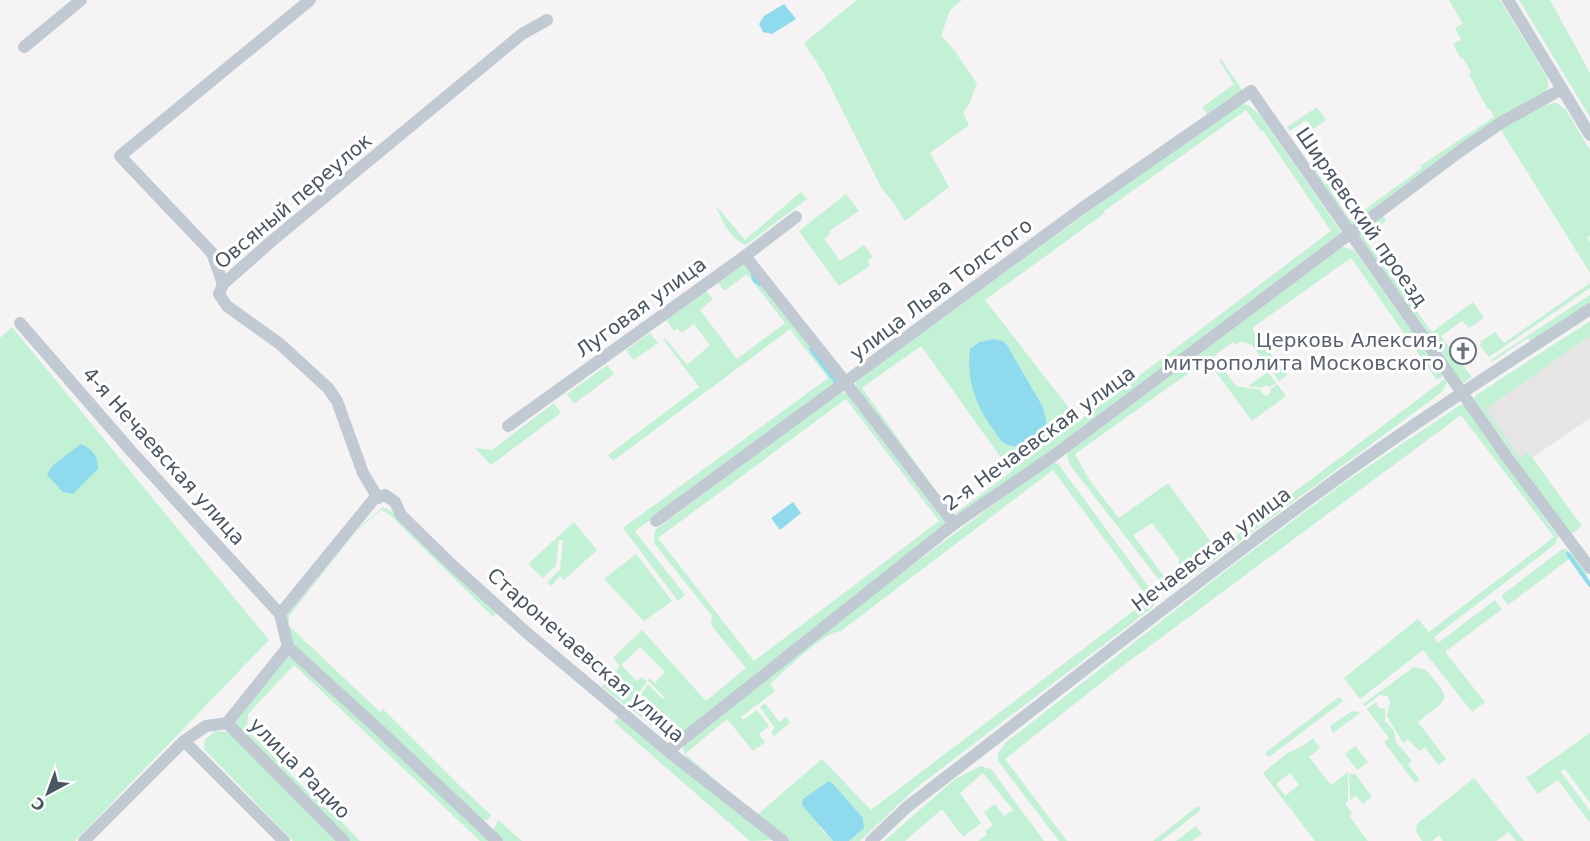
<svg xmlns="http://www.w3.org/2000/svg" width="1590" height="841" font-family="'DejaVu Sans',sans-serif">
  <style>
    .education { fill: #e6e4e5 }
    .green { fill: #c3f1d5; fill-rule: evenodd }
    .water { fill: #90daee }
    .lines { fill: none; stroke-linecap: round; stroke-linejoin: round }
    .stream { stroke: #90daee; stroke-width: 4 }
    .minor { stroke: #c1cad2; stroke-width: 12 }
    .labels { text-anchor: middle; stroke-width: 6; stroke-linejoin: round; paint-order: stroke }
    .street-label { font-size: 20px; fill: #4a5661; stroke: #fff }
    .worship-label { font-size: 20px; fill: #5b616d; stroke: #fff; text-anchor: end }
  </style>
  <rect width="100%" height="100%" fill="#f5f3f3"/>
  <path class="education" d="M 1590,336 L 1590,418 L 1532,458 L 1528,453 L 1520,458 L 1486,409 Z"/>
  <g class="green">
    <path d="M 857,0 L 962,0 L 950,10 L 941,36 L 955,51 L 977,84 L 970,102 L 963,113 L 969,125 L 930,153 L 949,187 L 905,221 L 894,203 L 882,189 L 823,72 L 804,43 Z"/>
    <path d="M 1449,0 L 1500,0 L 1547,77 C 1549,86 1549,88 1543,95 L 1354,224 L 1349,224 L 1311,167 L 1313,166 L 1325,184 L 1328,183 L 1332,190 L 1331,191 L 1350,220 L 1422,168 L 1420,166 L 1494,117 L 1490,109 L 1488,110 L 1469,74 L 1471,72 L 1463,58 L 1461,59 L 1453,44 L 1461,40 L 1455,28 L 1463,24 Z"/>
    <path d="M 1519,0 L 1550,0 L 1590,73 L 1590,117 Z"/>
    <path d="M 1221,59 L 1242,90 L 1207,114 L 1202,107 L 1234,84 L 1219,60 Z"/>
    <path d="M 1553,103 L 1557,103 L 1566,110 L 1590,150 L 1590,236 L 1587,237 L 1590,242 L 1590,273 L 1501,130 L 1469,152 L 1383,216 L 1386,221 L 1364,238 L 1432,332 L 1473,302 L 1484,318 L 1469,328 L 1462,321 L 1441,336 L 1472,377 L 1462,384 L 1357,233 L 1500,128 L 1537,108 Z"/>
    <path d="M 1240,104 L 1248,105 L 1260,115 L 1342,233 L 1087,425 L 959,516 L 950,514 L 856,388 L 856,381 L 1232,107 ZM 1246,110 L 1261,131 L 1263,131 L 1331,231 L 1079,421 L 985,300 L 1105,213 L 1104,211 ZM 994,339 L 1003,341 L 1007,345 L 1043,407 C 1044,413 1047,419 1046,425 C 1043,439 1021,450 1008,445 C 1002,443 998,437 995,432 C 976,408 967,380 970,349 L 979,342 ZM 921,346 L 1011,472 L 953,515 L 862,388 Z"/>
    <path d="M 1317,107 L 1326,120 L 1313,129 L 1306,120 L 1290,131 L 1287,127 Z"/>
    <path d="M 801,192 L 807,199 L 746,245 C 732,241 721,220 716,206 L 745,240 Z"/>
    <path d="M 846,194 L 859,211 L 829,231 L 830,234 L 824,239 L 840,261 L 864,245 L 873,257 L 867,261 L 870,266 L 839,286 L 799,231 Z"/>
    <path d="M 1344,247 L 1354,250 L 1443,376 L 1437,380 L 1351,258 L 1252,328 L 1287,375 L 1279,381 L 1252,345 L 1243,342 L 1235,344 L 1233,342 L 1214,356 L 1236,386 L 1261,390 L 1262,394 L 1266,396 L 1269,394 L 1271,389 L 1277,384 L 1286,396 L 1252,421 L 1207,360 L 1075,454 L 1090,481 L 1119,518 L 1168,483 L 1214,546 L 1183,569 L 1178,562 L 1180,560 L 1152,523 L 1133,535 L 1168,582 L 1163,585 L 1070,465 L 1067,454 L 1069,449 L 1337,249 Z"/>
    <path d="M 742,265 L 745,265 L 840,384 L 635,531 L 685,595 L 678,601 L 623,528 L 828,378 L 790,329 L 613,461 L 608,455 L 699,387 L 663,339 L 665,338 L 687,365 L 710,345 L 694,324 L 682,333 L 677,328 L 674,331 L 666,320 L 706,291 L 713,299 L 700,310 L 737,359 L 785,323 L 747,274 L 724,291 L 718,282 Z"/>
    <path d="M 1590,283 L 1590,288 L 1489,357 L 1480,346 L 1481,341 L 1495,332 L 1504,343 Z"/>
    <path d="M 1590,295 L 1590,302 L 1530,341 L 1528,338 L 1492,362 L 1491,360 Z"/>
    <path d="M 1590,321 L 1590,336 L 1486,409 L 1520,458 L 1528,452 L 1582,526 L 1570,535 L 1474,399 L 1476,395 Z"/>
    <path d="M 12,327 L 269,640 L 75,841 L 0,841 L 0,338 Z"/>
    <path d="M 650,333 L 658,343 L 634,360 L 626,350 Z"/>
    <path d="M 607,365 L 614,374 L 574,404 L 567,394 Z"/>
    <path d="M 1268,372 L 1276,383 L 1270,387 L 1266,385 L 1261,388 L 1248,386 Z"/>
    <path d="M 1445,379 L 1447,383 L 1442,392 L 1175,589 L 1166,588 Z"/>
    <path d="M 839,392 L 846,393 L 947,525 L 754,675 L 684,732 L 675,739 L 668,739 L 631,709 L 648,684 L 663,699 L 665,698 L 648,681 L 650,678 L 655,683 L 665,672 L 640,647 L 621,665 L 637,681 L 642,677 L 647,681 L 629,708 L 602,687 L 620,666 L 613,658 L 642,630 L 706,701 L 746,668 L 711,625 L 712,616 L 654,543 L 655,530 ZM 846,399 L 939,521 L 754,661 L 658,538 Z"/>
    <path d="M 554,403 L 561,413 L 491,465 L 475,448 L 492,450 Z"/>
    <path d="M 1460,405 L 1464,405 L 1558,537 L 1554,545 L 1434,637 L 1438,643 L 1495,600 L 1502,609 L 1445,652 L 1485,702 L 1472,712 L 1423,650 L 1360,699 L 1344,678 L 1418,619 L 1429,632 L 1554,537 L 1461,415 L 1116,671 L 1005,759 L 1067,841 L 1059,841 L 998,761 L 998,754 L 1005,743 L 1228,569 L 1345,482 Z"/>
    <path d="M 1051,462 L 1056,463 L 1059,465 L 1151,590 L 1156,599 L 1153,607 L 916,788 L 860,841 L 849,841 L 864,828 L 863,818 L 831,782 L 820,828 L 833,841 L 788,841 L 686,758 L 683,749 L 686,743 L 814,638 ZM 1053,470 L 1149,599 L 871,810 L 822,759 L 757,815 L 685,754 L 727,719 L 753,751 L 765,742 L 759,734 L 769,726 L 757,710 L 743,720 L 741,717 L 775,691 L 770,684 C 784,671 824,632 841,631 Z"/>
    <path d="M 383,507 L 391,511 L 497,612 L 493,617 L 389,514 L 381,510 L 356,531 L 289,616 L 289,626 L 380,712 L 383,709 L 464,790 L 491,815 L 487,820 L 479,821 L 292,643 L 286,626 L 287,615 L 355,531 Z"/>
    <path d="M 574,522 L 597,550 L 564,580 L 560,576 L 551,586 L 547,582 L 560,570 L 563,540 L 559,540 L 556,565 L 543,578 L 528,564 Z"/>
    <path d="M 1565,549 C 1576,556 1590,574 1590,587 L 1569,559 L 1508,605 L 1501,596 L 1561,550 Z"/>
    <path d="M 636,554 L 672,601 L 644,621 L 604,579 Z"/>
    <path d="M 288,656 L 291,656 L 490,841 L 480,841 L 294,665 L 248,714 L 247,730 L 315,799 L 318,797 L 360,841 L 348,841 L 236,727 L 236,719 Z"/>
    <path d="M 1414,667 L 1426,670 C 1454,703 1449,696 1418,722 L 1446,759 L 1438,765 L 1425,747 L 1419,751 L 1408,739 L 1403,743 L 1387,716 L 1390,702 L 1388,696 L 1380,695 L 1365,706 L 1363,704 Z"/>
    <path d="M 1339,697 L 1343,701 L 1269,757 L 1265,753 Z"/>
    <path d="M 1376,702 L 1378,707 L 1385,709 L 1385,721 L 1394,731 L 1396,742 L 1412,761 L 1408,764 L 1420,780 L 1415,783 L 1384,742 L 1389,738 L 1367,709 Z"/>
    <path d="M 765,703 L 779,722 L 786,717 L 790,723 L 774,736 L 771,732 L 775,728 L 760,707 Z"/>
    <path d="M 1355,711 L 1360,713 L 1333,733 L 1330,727 L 1331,725 L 1351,712 Z"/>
    <path d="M 620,715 L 773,840 L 750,841 L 614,722 Z"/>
    <path d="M 215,731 L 230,732 L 337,841 L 293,841 L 204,749 L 205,740 Z"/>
    <path d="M 1590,733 L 1590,803 L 1565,769 L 1560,771 L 1590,811 L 1590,823 L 1558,780 L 1538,794 L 1526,778 Z"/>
    <path d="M 1313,738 L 1320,748 L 1309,757 L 1331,785 L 1348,772 L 1348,801 L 1345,804 L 1352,813 L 1349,816 L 1368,841 L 1315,841 L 1263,773 L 1286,754 L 1301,747 ZM 1290,773 L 1299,785 L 1285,796 L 1276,784 Z"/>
    <path d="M 1355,746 L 1368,762 L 1357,770 L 1345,754 Z"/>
    <path d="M 980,766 L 991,769 L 1044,841 L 978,841 L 987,835 L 985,831 L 993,825 L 984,812 L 995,804 L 1004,816 L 1013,810 L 983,773 L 960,793 L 981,823 L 963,837 L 942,809 L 905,841 L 884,841 L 954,780 Z"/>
    <path d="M 1349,773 L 1356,775 L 1372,797 L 1363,804 L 1356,796 L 1350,800 Z"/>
    <path d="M 1474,778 L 1524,841 L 1516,841 L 1509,832 L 1496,841 L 1443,841 L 1439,835 L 1432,841 L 1422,841 L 1416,831 L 1417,824 Z"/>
    <path d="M 1198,806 L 1201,810 L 1161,841 L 1153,841 Z"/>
    <path d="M 498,820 L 522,841 L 501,841 L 493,831 Z"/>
    <path d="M 1196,826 L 1202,834 L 1192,841 L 1176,841 Z"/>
  </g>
  <g class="water">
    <path d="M 784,4 L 796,19 L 772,34 L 763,32 L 759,24 L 764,16 Z"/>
    <path d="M 994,339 L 1003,341 L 1007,345 L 1043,407 C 1044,413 1047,419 1046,425 C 1043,439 1021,450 1008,445 C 1002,443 998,437 995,432 C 976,407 966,380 970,349 L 979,342 Z"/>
    <path d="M 81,444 C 93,450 98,455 98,469 L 73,494 L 63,492 L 47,475 L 52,466 Z"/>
    <path d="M 793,502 L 801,513 L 780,530 L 771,518 Z"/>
    <path d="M 829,781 L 834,785 L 863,818 L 864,828 L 849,841 L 833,841 L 802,805 L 803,799 Z"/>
  </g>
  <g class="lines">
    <g class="stream">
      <path d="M 753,274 L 755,281 L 762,285"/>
      <path d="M 811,349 L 836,382"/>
      <path d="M 1568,554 L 1590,585"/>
    </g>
    <g class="minor">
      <path d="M 1508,0 L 1590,135"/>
      <path d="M 24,47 L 81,0"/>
      <path d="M 745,256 L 846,383 L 954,524"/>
      <path d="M 223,284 L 212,253 L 120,156 L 310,0"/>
      <path d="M 20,323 L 131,451 L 280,614"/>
      <path d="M 508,426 L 745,256 L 796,217"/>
      <path d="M 378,498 L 363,473 L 337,401 L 328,388 L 280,344 L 227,306 L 219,294 L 223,284 L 273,240 L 522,34 L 547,20"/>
      <path d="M 656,521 L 1081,209 L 1251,91 L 1507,457 L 1590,568"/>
      <path d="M 288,647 L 376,727 L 497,841"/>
      <path d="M 227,723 L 344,841"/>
      <path d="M 184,741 L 284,841"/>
      <path d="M 668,751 L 954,524 L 1056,454 L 1459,152 L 1502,122 L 1562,89"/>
      <path d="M 84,841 L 184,741 L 206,726 L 227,723 L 288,647 L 280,614 L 374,499 L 385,495 L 395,502 L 401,515 L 451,564 L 527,633 L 668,751 L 783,841"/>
      <path d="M 871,841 L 907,807 C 1043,703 1177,596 1315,495 C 1404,429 1497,370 1590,309"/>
    </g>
  </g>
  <defs>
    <symbol id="church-ring" viewBox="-11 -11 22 22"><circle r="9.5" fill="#fff" stroke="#6b7280" stroke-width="1.5"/><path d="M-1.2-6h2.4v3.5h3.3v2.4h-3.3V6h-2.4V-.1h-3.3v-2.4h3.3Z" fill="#6b7280"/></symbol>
  </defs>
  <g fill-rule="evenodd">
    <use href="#church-ring" x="1448" y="336" width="30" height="30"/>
  </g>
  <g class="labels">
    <g class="street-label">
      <text transform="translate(293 201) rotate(-40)" y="7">Овсяный переулок</text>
      <text transform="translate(1362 217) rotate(55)" y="7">Ширяевский проезд</text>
      <text transform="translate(941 289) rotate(-37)" y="7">улица Льва Толстого</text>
      <text transform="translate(641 307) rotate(-36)" y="7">Луговая улица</text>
      <text transform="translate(1039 438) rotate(-36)" y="7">2-я Нечаевская улица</text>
      <text transform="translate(164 456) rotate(48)" y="7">4-я Нечаевская улица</text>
      <text transform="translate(1211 549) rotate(-37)" y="7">Нечаевская улица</text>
      <text transform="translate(586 655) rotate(41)" y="7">Старонечаевская улица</text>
      <text transform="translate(300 768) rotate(45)" y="7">улица Радио</text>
    </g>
    <g class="worship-label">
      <text x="1444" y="347">Церковь Алексия,<tspan x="1444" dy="23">митрополита Московского</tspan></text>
    </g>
  </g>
  <g transform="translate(48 793) rotate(221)" stroke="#ffffff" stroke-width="4.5" paint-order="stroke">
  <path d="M0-4.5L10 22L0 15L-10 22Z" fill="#4a5661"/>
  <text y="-9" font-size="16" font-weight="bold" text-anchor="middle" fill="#4a5661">С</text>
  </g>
</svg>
